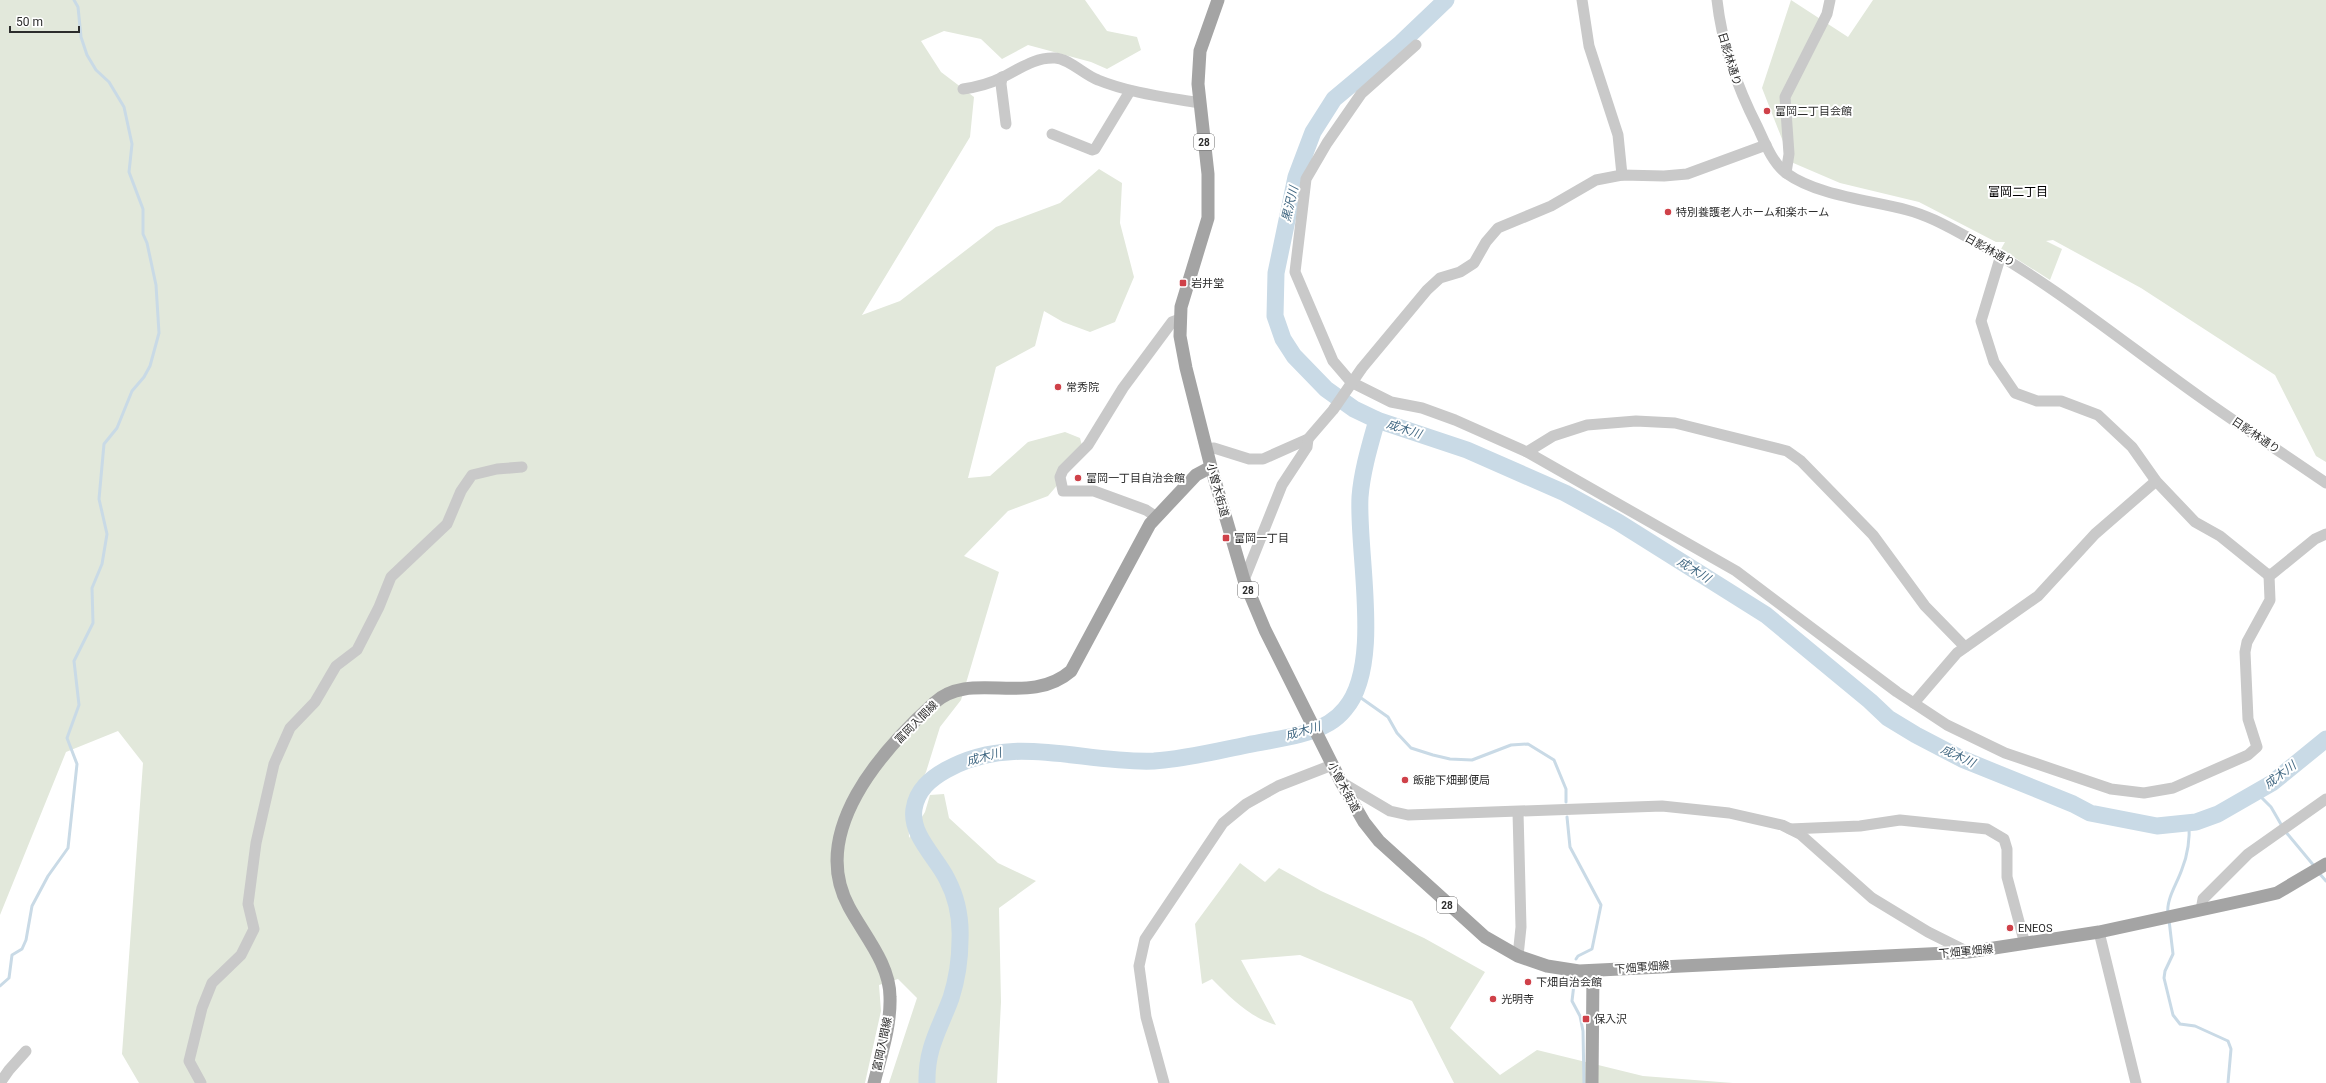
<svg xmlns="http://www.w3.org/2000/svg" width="2326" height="1083" font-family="Roboto,'Noto Sans JP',sans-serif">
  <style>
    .green { fill: #e2e8db }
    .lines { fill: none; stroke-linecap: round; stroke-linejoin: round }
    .stream { stroke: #c9dae6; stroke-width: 3 }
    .river { stroke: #c9dae6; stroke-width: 17 }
    .minor { stroke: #c9c9c9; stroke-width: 11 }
    .major { stroke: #a4a4a4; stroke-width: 13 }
    .poi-dot { fill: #cf4149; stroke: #fff; stroke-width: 1.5 }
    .labels { text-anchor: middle; stroke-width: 4; stroke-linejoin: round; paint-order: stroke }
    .shield { fill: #fff; stroke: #6b6b6b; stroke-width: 1 }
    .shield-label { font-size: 10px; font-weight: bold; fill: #2c2c2c }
    .street-label { font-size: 11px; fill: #2c2c2c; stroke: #fff }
    .poi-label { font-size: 11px; fill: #2c2c2c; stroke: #fff; text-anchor: start }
    .neighbourhood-label { font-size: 12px; fill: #000; stroke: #fff }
    .water-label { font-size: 12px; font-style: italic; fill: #446a84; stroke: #fff }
  </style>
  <rect width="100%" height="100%" fill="#fff"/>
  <g class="green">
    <path d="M 0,0 L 1085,0 L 1107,31 L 1137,37 L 1141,50 L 1107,69 L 1091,62 L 1028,45 L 1002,59 L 981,39 L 944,31 L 921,41 L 941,72 L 974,97 L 970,137 L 862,315 L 900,301 L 996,227 L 1060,203 L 1099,169 L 1122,183 L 1120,223 L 1134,277 L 1115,322 L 1090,332 L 1063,322 L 1044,311 L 1035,346 L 996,367 L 968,478 L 990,476 L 1028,442 L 1065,432 L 1080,438 L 1084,454 L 1048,496 L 1008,511 L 964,556 L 999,572 L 961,700 L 940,727 L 926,772 L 908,807 L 909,838 L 925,812 L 930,795 L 944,794 L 949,818 L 998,863 L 1036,881 L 999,908 L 1001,1002 L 997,1083 L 889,1083 L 917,998 L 898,979 L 879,985 L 881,1011 L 865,1083 L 139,1083 L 122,1054 L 143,763 L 118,731 L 66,752 L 0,915 Z"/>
    <path d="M 1791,0 L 1848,37 L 1873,0 L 2326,0 L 2326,462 L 2316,456 L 2275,375 L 2141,288 L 2053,240 L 2046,241 L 2062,249 L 2050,280 L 2001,249 L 2005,242 L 1996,242 L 1919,202 L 1840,183 L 1791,162 L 1762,88 Z"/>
    <path d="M 1240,863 L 1265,882 L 1279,868 L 1321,891 L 1424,938 L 1485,972 L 1450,1028 L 1500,1075 L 1537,1050 L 1643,1076 L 1733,1083 L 1454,1083 L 1412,1001 L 1300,955 L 1241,960 L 1276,1025 C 1249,1017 1232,999 1212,979 L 1202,984 L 1195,924 Z"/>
  </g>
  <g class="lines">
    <g class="stream">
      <path d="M 1354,693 L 1388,717 L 1397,733 L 1411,748 L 1433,755 L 1450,759 L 1472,760 L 1511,745 L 1528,744 L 1554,760 L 1566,789 L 1566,802"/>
      <path d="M 2256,792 L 2271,807 L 2282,826"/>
      <path d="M 1567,817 L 1570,847 L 1601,905 L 1592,949 L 1578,956 L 1576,959"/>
      <path d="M 2285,831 L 2315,867"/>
      <path d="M 2319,873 L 2326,881"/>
      <path d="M 2168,914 C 2166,899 2177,884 2182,869 C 2188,854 2190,839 2189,823"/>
      <path d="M 2169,920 L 2173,954 L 2165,971 L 2164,978 L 2173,1015 L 2180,1024 L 2195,1026 L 2228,1041 L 2231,1049 L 2228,1083"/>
      <path d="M 1574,984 L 1572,1001 L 1580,1016 L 1583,1031 L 1584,1083"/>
      <path d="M 0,986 L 9,978 L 12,955 L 22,949 L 26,940 L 32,906 L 48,876 L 68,848 L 77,764 L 67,738 L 79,705 L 74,661 L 93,623 L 92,588 L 102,564 L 107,534 L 99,499 L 104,444 L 117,428 L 132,391 L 144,377 L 150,366 L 159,333 L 156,285 L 147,243 L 143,234 L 143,209 L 129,172 L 132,144 L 124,107 L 109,82 L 96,70 L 87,55 L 81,37 L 78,7 L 74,0"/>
    </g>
    <g class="river">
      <path d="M 1446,0 L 1401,43 L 1334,99 L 1313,132 L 1296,177 L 1276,273 L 1275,316 L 1283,339 L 1294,356 L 1326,389 L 1354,409 L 1377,420 L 1467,450 L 1565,493 L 1618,522 L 1766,615 L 1870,701 L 1888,718 L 1916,735 L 1962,759 L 2073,804 L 2090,813 L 2157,826 L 2196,822 L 2218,814 L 2272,783 L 2326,739"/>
      <path d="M 927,1083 C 926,1048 940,1028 951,998 C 957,979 960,960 960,940 C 961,919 957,898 947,879 C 937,858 910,835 914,809 C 917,790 930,779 946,770 C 1014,732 1082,764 1154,761 C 1185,759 1217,751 1247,745 C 1274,739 1305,737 1329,723 C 1334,720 1341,714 1345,709 C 1383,665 1357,554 1360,497 C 1362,471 1370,445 1377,420"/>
    </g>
    <g class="minor">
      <path d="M 1582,0 L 1589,46 L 1618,135 L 1622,175"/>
      <path d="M 1717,0 C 1722,46 1737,87 1758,128 C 1765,143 1772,162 1786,173 C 1818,196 1870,200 1907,210 C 1930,216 1950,228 1971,239 C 2053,284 2124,343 2200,397 C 2242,427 2284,454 2326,483"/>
      <path d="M 1416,45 L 1361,94 L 1327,143 L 1306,179 L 1295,272 L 1333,361 L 1351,382 L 1391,402 L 1422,408 L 1455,420 L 1527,452"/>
      <path d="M 1002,77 L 1001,84 L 1006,124"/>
      <path d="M 963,89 C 977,87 989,84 1001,78 C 1018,70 1034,57 1055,58 C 1070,59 1084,75 1098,80 C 1130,93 1165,97 1199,103"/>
      <path d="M 1052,134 L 1092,150 L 1095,149 L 1130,91"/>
      <path d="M 1786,173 L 1789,154 L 1785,97 L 1827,14 L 1830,0"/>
      <path d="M 2001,255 L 1981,321 L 1994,362 L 2015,393 L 2037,401 L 2061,401 L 2098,415 L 2132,447 L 2156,481 L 2195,522 L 2220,536 L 2267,574 L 2272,574 L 2315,539 L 2326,534"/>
      <path d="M 1207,449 L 1214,448 L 1249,459 L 1263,459 L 1308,439 L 1333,410 L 1362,368 L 1427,290 L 1440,278 L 1460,272 L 1474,263 L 1486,242 L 1498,228 L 1551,206 L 1596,180 L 1622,175 L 1664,176 L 1687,174 L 1766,145"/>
      <path d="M 1155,516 L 1146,510 L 1094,491 L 1063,491 L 1060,477 L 1063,470 L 1088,445 L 1123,388 L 1172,322 L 1180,319"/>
      <path d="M 1244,580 L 1282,485 L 1307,447 L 1308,439"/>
      <path d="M 1965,647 L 1925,606 L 1873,535 L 1801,461 L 1787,451 L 1675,423 L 1636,421 L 1587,425 L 1553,436 L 1527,452 L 1736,571 L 1897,692 L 1947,725 L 2005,753 L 2111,789 L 2144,793 L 2173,788 L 2248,755 L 2257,747 L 2248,719 L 2245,652 L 2247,642 L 2270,600 L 2269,575"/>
      <path d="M 1914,703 L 1957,653 L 2038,596 L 2095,534 L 2156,481"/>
      <path d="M 1341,782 L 1390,811 L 1408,815 L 1662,806 L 1729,813 L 1782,825 L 1800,834 L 1872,898 L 1928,932 L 1968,952"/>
      <path d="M 1790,829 L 1860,826 L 1900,820 L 1987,829 L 2004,839 L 2007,849 L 2007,877 L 2025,944"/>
      <path d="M 2201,910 L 2203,899 L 2248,854 L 2326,799"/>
      <path d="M 2099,932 L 2136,1083"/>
      <path d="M 1518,956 L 1521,927 L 1518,812"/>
      <path d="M 0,1083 L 9,1070 L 26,1051"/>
      <path d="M 201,1083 L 189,1061 L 202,1008 L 212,983 L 241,955 L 254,929 L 248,904 L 256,843 L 274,764 L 290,728 L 315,702 L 336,666 L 357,650 L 379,607 L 391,577 L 447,524 L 461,491 L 472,475 L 497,469 L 522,467"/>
      <path d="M 1164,1083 L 1146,1017 L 1139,966 L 1145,939 L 1223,823 L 1246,804 L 1278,786 L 1332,765"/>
    </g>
    <g class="major">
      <path d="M 1218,0 L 1200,51 L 1198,84 L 1208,174 L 1208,218 L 1181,307 L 1180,336 L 1186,368 L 1211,467 L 1244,580 L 1265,630 L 1341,782 L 1364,822 L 1379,841 L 1485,937 L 1518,956 L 1547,966 L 1579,971 L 1968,952 L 2099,932 L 2251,899 L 2277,893 L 2326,864"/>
      <path d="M 874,1083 C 881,1055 891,1026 890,997 C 890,964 864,935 849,907 C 808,832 882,750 934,703 C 971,669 1028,708 1071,671 L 1150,524 L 1196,475 L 1211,467"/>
      <path d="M 1592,1083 L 1593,971"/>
    </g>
  </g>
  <g class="poi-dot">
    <circle cx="1767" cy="111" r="4"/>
    <circle cx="1668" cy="212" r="4"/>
    <rect x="1179" y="279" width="8" height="8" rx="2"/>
    <circle cx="1058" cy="387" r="4"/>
    <circle cx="1078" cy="478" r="4"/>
    <rect x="1222" y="534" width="8" height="8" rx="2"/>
    <circle cx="1405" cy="780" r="4"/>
    <circle cx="2010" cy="928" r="4"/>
    <circle cx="1528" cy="982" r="4"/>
    <circle cx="1493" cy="999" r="4"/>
    <rect x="1582" y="1015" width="8" height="8" rx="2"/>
  </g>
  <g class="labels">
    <g class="shield">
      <rect x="1194" y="134" width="20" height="16" rx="3"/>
      <rect x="1238" y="582" width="20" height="16" rx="3"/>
      <rect x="1437" y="897" width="20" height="16" rx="3"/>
    </g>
    <g class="shield-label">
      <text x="1204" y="146">28</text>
      <text x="1248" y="594">28</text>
      <text x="1447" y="909">28</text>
    </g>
    <g class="street-label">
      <text transform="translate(1730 59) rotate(73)" y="4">日影林通り</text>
      <text transform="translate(1990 250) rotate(29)" y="4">日影林通り</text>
      <text transform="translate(2256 435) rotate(34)" y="4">日影林通り</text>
      <text transform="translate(1218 490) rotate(75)" y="4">小曽木街道</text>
      <text transform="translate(916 722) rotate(-45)" y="4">富岡入間線</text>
      <text transform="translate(1344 787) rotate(62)" y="4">小曽木街道</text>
      <text transform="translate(1966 951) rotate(-5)" y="4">下畑軍畑線</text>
      <text transform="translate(1642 967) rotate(-4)" y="4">下畑軍畑線</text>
      <text transform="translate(882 1044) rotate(-78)" y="4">富岡入間線</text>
    </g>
    <g class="poi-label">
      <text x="1775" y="115">富岡二丁目会館</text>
      <text x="1676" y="216">特別養護老人ホーム和楽ホーム</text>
      <text x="1191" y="287">岩井堂</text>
      <text x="1066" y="391">常秀院</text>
      <text x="1086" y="482">富岡一丁目自治会館</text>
      <text x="1234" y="542">富岡一丁目</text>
      <text x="1413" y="784">飯能下畑郵便局</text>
      <text x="2018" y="932">ENEOS</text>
      <text x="1536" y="986">下畑自治会館</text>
      <text x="1501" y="1003">光明寺</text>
      <text x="1594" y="1023">保入沢</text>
    </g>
    <g class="neighbourhood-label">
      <text x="2018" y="196">富岡二丁目</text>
    </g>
    <g class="water-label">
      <text transform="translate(1290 204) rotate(-77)" y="4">黒沢川</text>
      <text transform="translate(1404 429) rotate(18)" y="4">成木川</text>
      <text transform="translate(1694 570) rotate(32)" y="4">成木川</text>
      <text transform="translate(1303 731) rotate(-16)" y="4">成木川</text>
      <text transform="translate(1958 756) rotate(25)" y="4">成木川</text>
      <text transform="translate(984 757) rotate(-15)" y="4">成木川</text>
      <text transform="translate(2280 775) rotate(-37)" y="4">成木川</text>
    </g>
  </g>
  <path d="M10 26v6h69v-6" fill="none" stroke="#2c2c2c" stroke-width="2"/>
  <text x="16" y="26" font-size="12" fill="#2c2c2c" stroke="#ffffff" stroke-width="3" paint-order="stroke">50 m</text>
</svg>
